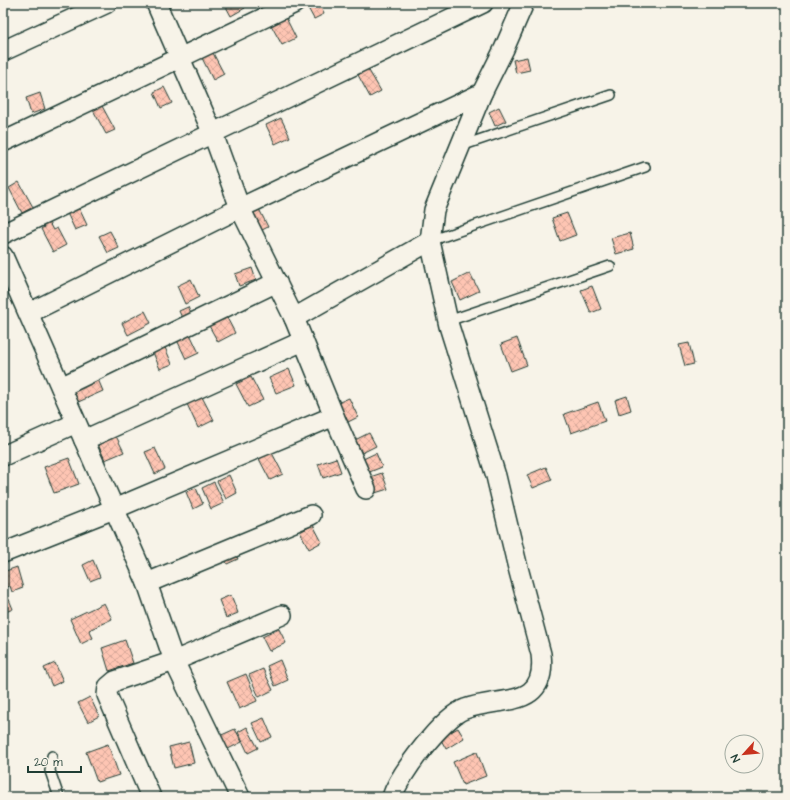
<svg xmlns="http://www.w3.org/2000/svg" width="790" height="800" font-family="'Architects Daughter',sans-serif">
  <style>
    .building { fill: url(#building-cross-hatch); stroke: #1f3d34 }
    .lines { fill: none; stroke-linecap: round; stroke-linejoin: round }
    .lane-casing { stroke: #1f3d34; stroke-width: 12 }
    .street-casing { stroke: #1f3d34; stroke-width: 22 }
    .lane { stroke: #f7f3e8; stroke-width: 9 }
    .street { stroke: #f7f3e8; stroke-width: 19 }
  </style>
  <defs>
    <pattern id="building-cross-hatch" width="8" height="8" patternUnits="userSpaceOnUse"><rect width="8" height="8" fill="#fec5b3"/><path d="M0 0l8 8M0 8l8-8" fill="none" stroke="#d9aa9b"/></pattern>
  </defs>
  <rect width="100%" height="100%" fill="#f7f3e8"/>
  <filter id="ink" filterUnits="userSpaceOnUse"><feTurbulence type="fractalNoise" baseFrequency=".025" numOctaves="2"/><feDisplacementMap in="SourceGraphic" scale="8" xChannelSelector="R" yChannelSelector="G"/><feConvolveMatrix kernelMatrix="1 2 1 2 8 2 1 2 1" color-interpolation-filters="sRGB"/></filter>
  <g filter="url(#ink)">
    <g class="building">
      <path d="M 224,3 L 243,3 L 245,8 L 231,16 Z"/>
      <path d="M 319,3 L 324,14 L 314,19 L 308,8 Z"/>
      <path d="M 286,18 L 296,38 L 282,45 L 271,25 Z"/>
      <path d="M 213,53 L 224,74 L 213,80 L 202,58 Z"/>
      <path d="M 527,57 L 530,70 L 516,73 L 513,60 Z"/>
      <path d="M 368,69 L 381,91 L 370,97 L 358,75 Z"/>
      <path d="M 164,87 L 172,103 L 161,108 L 154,92 Z"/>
      <path d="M 40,93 L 45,109 L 31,114 L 26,98 Z"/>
      <path d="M 102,106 L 115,130 L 106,134 L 93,110 Z"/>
      <path d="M 499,107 L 506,121 L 495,126 L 489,112 Z"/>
      <path d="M 281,118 L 290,137 L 275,144 L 266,125 Z"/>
      <path d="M 19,182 L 33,207 L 22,213 L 9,188 Z"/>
      <path d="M 258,207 L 268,227 L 256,233 L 246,213 Z"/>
      <path d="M 79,208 L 87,225 L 75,230 L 67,213 Z"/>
      <path d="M 567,213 L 576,235 L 560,241 L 552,218 Z"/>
      <path d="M 48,221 L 53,230 L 57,228 L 66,245 L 53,252 L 41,229 L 44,227 L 42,224 Z"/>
      <path d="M 110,231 L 119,248 L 108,253 L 99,236 Z"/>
      <path d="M 630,233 L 634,249 L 616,254 L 611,238 Z"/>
      <path d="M 252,268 L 256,280 L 239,286 L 235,274 Z"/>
      <path d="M 470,273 L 479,291 L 460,300 L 452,282 Z"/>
      <path d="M 191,279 L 199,297 L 185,304 L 177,286 Z"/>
      <path d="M 592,286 L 601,309 L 591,313 L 581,290 Z"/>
      <path d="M 188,307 L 192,316 L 183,320 L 179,311 Z"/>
      <path d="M 145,311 L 151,323 L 128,335 L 122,323 Z"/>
      <path d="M 225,314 L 235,333 L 218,342 L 208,324 Z"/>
      <path d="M 190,334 L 199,353 L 186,359 L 177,340 Z"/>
      <path d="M 517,338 L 527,365 L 511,371 L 501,344 Z"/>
      <path d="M 689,343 L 694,364 L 685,366 L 679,345 Z"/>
      <path d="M 164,345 L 172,364 L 160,369 L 152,350 Z"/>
      <path d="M 289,369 L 296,385 L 276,393 L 269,378 Z"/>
      <path d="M 97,377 L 103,391 L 76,403 L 70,390 Z"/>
      <path d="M 251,377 L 263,400 L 248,407 L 236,384 Z"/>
      <path d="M 627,396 L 631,410 L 619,414 L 615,400 Z"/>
      <path d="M 202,397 L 214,420 L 198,428 L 187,404 Z"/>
      <path d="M 349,398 L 358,417 L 344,424 L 335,404 Z"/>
      <path d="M 598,402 L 605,421 L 571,433 L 564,414 Z"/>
      <path d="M 369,433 L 376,446 L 362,453 L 355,440 Z"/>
      <path d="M 115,434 L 124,452 L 105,460 L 97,442 Z"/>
      <path d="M 155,448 L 165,469 L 155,474 L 145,452 Z"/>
      <path d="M 271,451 L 283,474 L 270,480 L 258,457 Z"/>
      <path d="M 376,453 L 382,467 L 367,473 L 361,460 Z"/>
      <path d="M 69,458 L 79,484 L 54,493 L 44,467 Z"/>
      <path d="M 336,458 L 341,472 L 323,478 L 318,464 Z"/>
      <path d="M 546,467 L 552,480 L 533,488 L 527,475 Z"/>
      <path d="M 382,473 L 388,489 L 375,493 L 370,477 Z"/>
      <path d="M 229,475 L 237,493 L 226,499 L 217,481 Z"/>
      <path d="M 214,482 L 224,503 L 211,509 L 202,488 Z"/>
      <path d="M 196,488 L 203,504 L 193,509 L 186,492 Z"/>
      <path d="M 313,525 L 322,542 L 309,549 L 300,532 Z"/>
      <path d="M 234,551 L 238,559 L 227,564 L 223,556 Z"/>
      <path d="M 93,560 L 100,577 L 90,581 L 83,565 Z"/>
      <path d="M 17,567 L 23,588 L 12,592 L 10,586 L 6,587 L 3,572 Z"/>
      <path d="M 231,595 L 238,613 L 226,618 L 219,600 Z"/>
      <path d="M 8,597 L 13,609 L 3,613 L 3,599 Z"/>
      <path d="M 104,603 L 112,619 L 89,630 L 93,638 L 81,644 L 70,619 Z"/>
      <path d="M 279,629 L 286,643 L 269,651 L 262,637 Z"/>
      <path d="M 125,640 L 133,663 L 109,671 L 102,648 Z"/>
      <path d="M 280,660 L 288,680 L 275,686 L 267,666 Z"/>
      <path d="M 55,663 L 63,681 L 52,686 L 44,668 Z"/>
      <path d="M 263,669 L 273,690 L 259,697 L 249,675 Z"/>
      <path d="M 246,674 L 257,701 L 239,709 L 227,682 Z"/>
      <path d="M 90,697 L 99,716 L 88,722 L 78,703 Z"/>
      <path d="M 264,718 L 272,737 L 261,742 L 252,723 Z"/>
      <path d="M 247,727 L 258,748 L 248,753 L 238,732 Z"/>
      <path d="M 458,728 L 464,738 L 446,749 L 440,738 Z"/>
      <path d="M 235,729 L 242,742 L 222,752 L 215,738 Z"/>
      <path d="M 189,742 L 194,763 L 174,768 L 169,747 Z"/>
      <path d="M 108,744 L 119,775 L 97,782 L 86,752 Z"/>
      <path d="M 477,752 L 486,776 L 463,785 L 453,762 Z"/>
    </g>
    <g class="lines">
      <defs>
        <g id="lane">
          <path d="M 461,146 L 611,95"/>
          <path d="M 430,241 L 645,167"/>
          <path d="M 448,321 L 610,266"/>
          <path d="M 52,756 L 50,771 L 59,797"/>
        </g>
        <g id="street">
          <path d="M 156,3 L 213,134 L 240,208 L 294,318 L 334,416 L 366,489"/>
          <path d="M 3,51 L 107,3"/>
          <path d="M 3,142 L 295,3"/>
          <path d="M 3,234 L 483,3"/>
          <path d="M 3,256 L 147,583 L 174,661 L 240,797"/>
          <path d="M 29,313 L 240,208 L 482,93"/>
          <path d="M 294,318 L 430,241"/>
          <path d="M 61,387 L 277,282"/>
          <path d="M 84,440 L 303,341"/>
          <path d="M 3,456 L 76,423"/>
          <path d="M 3,553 L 114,509 L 334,416"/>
          <path d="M 147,583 L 311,515"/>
          <path d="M 151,797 L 107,695 L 108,687 L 115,681 L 174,661 L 282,615"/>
          <path d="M 392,797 C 399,775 443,716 465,709 C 500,696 548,710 541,654 L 517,564 L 496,476 L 449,326 L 430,241 L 434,210 L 482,93 L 504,49 L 524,3"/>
        </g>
      </defs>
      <use href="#lane" class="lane-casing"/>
      <use href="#street" class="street-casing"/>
      <use href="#lane" class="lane"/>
      <use href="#street" class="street"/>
    </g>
  </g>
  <rect width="790" height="800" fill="none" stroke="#f7f3e8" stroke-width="16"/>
  <rect x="8" y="8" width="774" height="784" fill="none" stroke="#1f3d34" stroke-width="1.5" filter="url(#ink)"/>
  <g transform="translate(744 754) rotate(243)"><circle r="19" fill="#f7f3e8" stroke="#a1aaa0"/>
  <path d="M0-3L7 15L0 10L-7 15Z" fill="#c8321e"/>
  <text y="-6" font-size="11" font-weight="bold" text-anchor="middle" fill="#1f3d34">N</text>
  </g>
  <path d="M28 766v6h53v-6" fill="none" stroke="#1f3d34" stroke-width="2"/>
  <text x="34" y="766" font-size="12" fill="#1f3d34" stroke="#f7f3e8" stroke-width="3" paint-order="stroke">20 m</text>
</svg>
